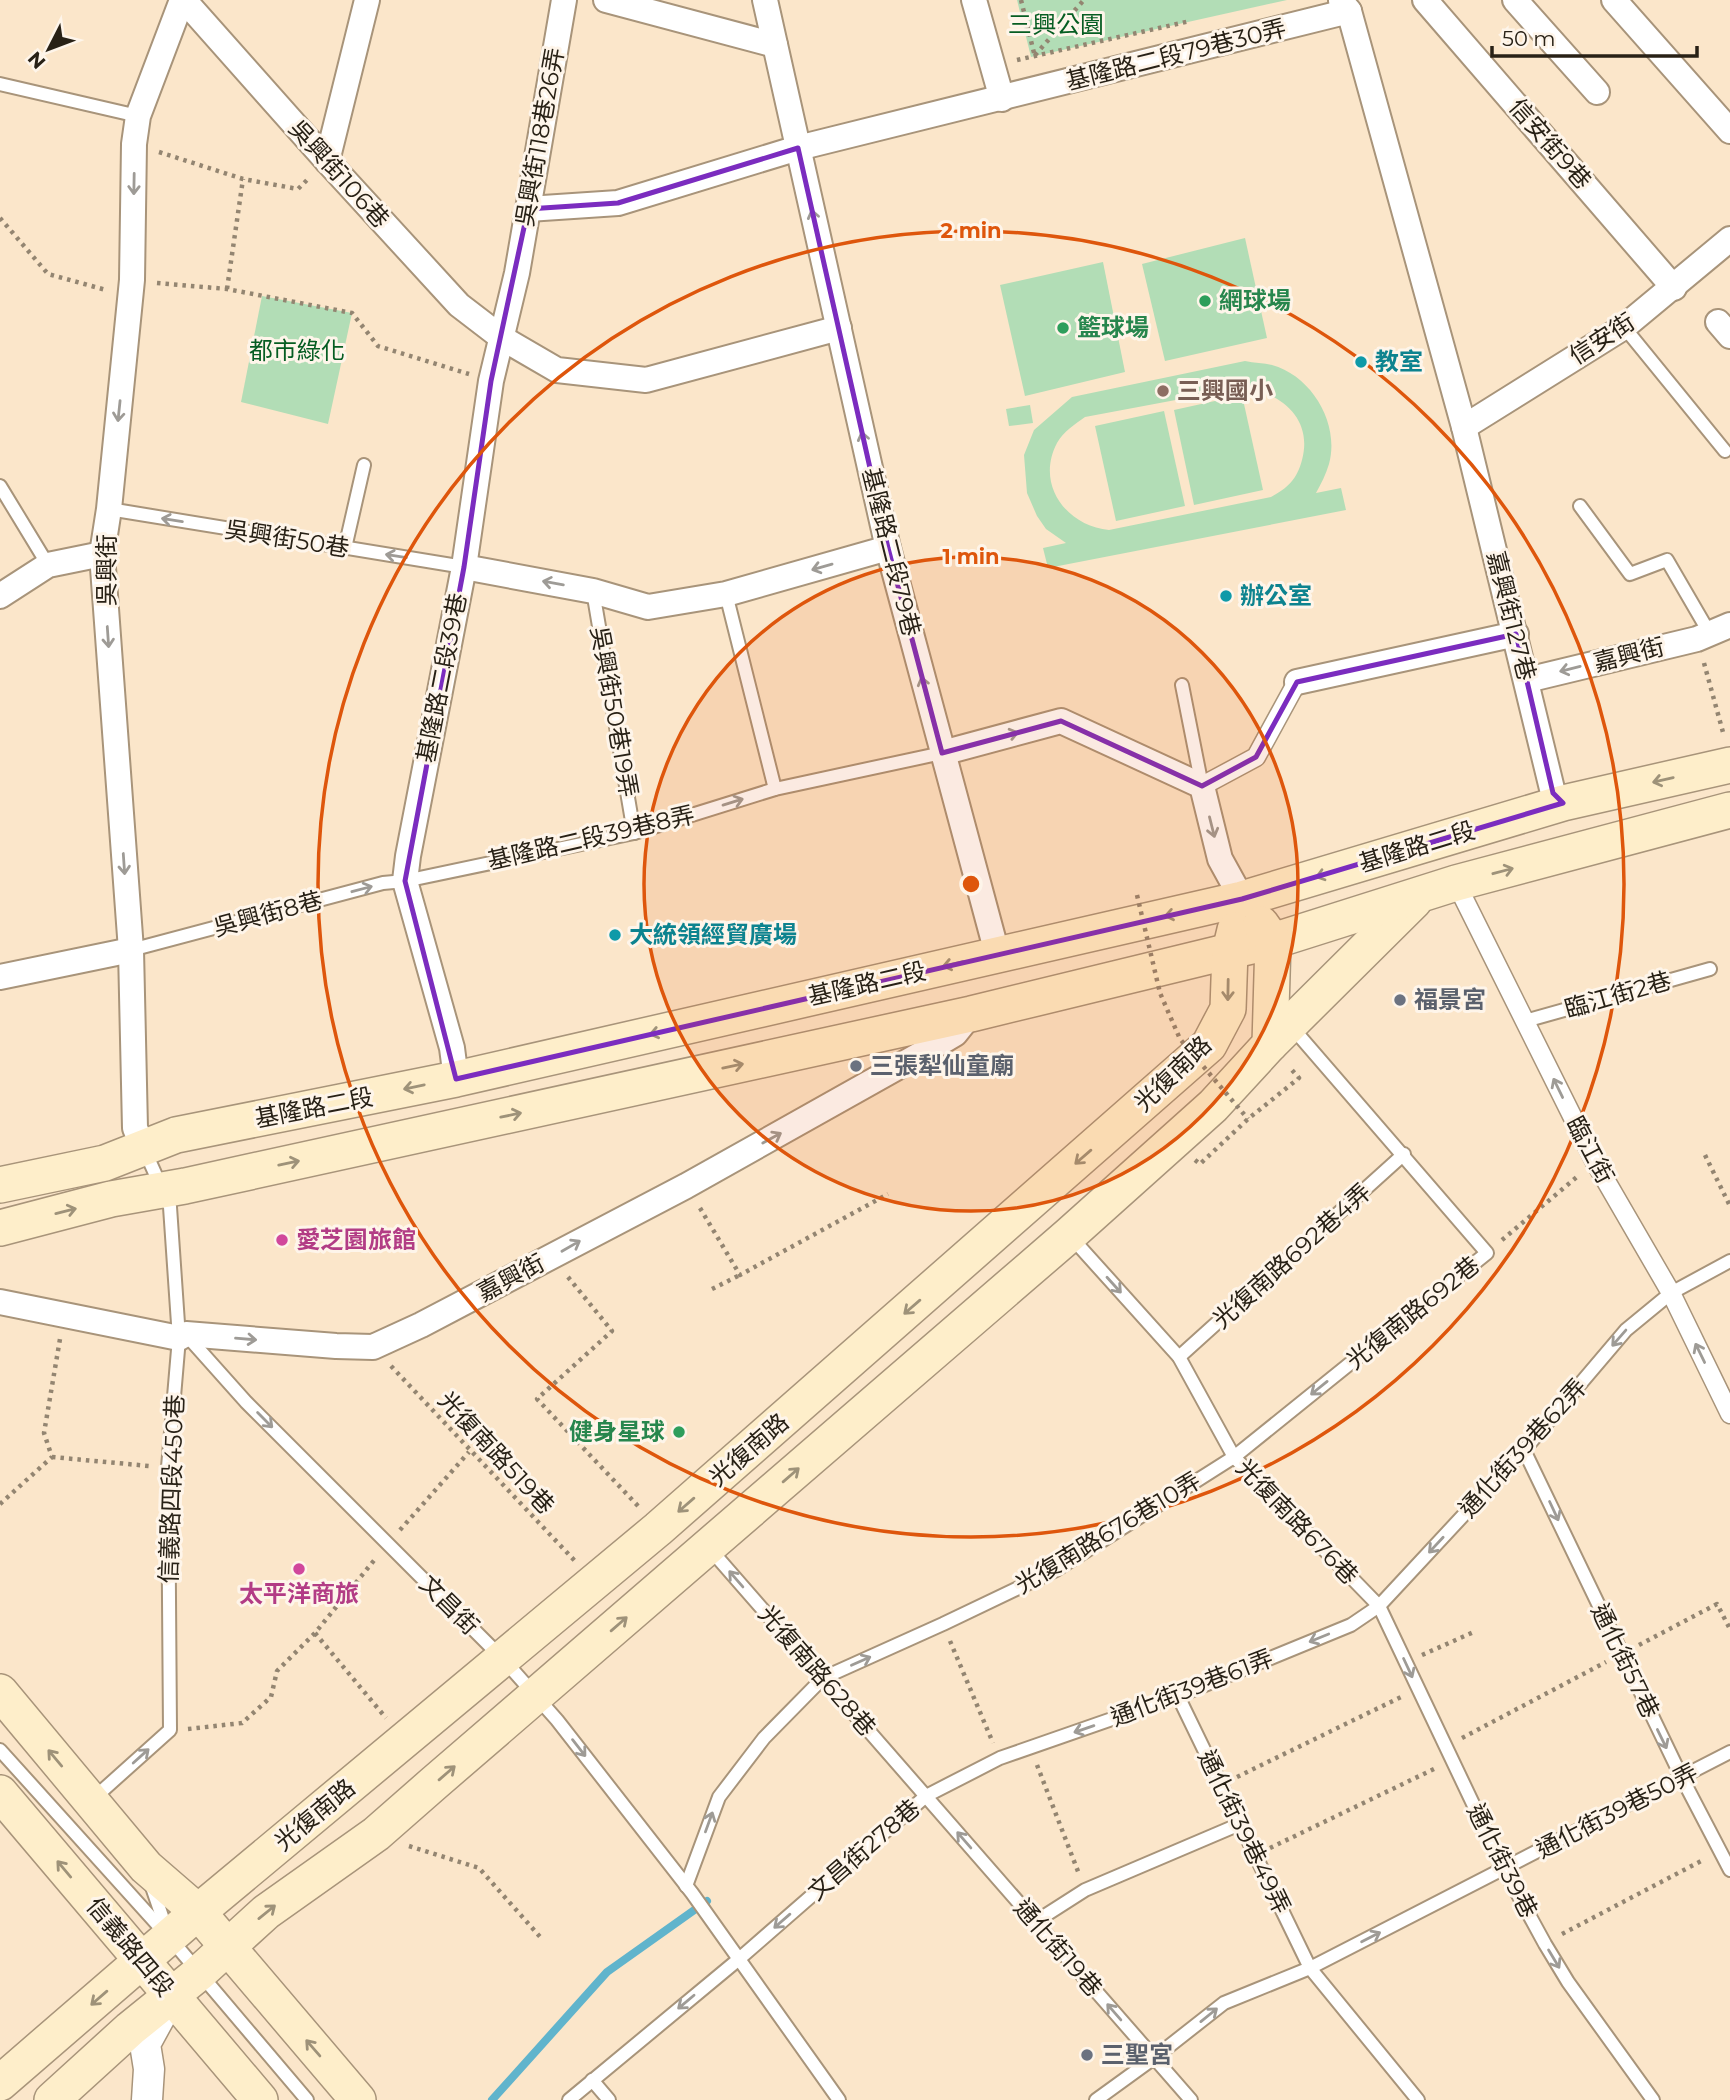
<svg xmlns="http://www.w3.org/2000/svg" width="1730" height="2100" font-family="Montserrat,'Noto Sans TC',sans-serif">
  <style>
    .green { fill: #b2ddb6; fill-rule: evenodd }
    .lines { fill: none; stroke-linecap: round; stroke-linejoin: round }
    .stream { stroke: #60b4cc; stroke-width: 8 }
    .service-casing { stroke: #a8947a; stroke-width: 16 }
    .pedestrian-casing { stroke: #a8947a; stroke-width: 21 }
    .minor-casing { stroke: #a8947a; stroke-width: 28 }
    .tertiary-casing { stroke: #a8947a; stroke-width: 33 }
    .secondary-casing { stroke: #a8947a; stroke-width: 38 }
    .path { stroke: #938571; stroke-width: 4.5; stroke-dasharray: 3.5 5; stroke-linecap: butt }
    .service { stroke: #fff; stroke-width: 12 }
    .pedestrian { stroke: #fff; stroke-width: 18 }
    .minor { stroke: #fff; stroke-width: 24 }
    .tertiary { stroke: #fff; stroke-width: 30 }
    .secondary { stroke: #feeeca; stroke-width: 35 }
    .path-bridge { stroke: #938571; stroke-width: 4.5; stroke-dasharray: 3.5 5; stroke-linecap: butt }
    .oneway { stroke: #9e9b96 }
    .oneway2 { stroke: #9e9279 }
    .marked { fill: none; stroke: #7b2cbf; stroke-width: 5; stroke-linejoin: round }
    .ring { fill: none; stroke: #de560c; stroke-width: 3.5 }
    .leisure-dot { fill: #2e9e5b; stroke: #fef5ea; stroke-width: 2.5 }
    .culture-dot { fill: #0f9aa8; stroke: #fef5ea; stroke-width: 2.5 }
    .education-dot { fill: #8d6e63; stroke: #fef5ea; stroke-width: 2.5 }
    .worship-dot { fill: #6b7280; stroke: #fef5ea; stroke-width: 2.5 }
    .hotel-dot { fill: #d1479c; stroke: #fef5ea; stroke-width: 2.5 }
    .labels { text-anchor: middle; stroke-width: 6; stroke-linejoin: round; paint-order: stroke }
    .park-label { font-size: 24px; fill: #065d22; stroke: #fef5ea }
    .street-label { font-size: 24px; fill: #282116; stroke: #fef5ea }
    .leisure-label { font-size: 24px; font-weight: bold; fill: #27864d; stroke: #fef5ea; text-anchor: start }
    .culture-label { font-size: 24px; font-weight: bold; fill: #0d838f; stroke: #fef5ea; text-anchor: start }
    .education-label { font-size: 24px; font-weight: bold; fill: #785e54; stroke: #fef5ea; text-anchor: start }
    .worship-label { font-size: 24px; font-weight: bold; fill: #5b616d; stroke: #fef5ea; text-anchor: start }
    .hotel-label { font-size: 24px; font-weight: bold; fill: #b23c85; stroke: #fef5ea; text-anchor: start }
    .centre { fill: #de560c; stroke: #fef5ea; stroke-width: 3.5 }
    .ring-label { font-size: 21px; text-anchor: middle; font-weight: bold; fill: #de560c; stroke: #fef5ea; stroke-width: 6; stroke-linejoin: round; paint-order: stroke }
  </style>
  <rect width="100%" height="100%" fill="#fbe6ca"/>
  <g class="green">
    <path d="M 1017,0 L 1287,0 L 1031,57 Z"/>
    <path d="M 1245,238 L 1267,338 L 1165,361 L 1142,264 Z"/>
    <path d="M 1103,262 L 1125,372 L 1025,396 L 1000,285 Z"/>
    <path d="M 262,296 L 352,313 L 328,424 L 241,402 Z"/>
    <path d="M 1245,361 C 1254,363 1264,363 1272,365 C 1312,376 1340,424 1329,464 C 1326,474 1321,484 1316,493 L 1341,488 L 1346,510 L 1048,568 L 1043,548 L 1066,543 L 1046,529 L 1037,516 L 1027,493 L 1024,455 L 1034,430 L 1072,397 ZM 1245,387 C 1282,394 1313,419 1302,460 C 1297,479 1288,488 1271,497 L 1109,530 C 1067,526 1035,485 1057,443 C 1063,432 1075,424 1085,417 Z"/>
    <path d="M 1242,395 L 1263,490 L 1194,505 L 1174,410 Z"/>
    <path d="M 1030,405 L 1033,423 L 1009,426 L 1006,409 Z"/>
    <path d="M 1164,411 L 1185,506 L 1116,521 L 1095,426 Z"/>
  </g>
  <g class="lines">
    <path class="stream" d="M 492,2100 L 607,1972 L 707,1901"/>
    <defs>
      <g id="service">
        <path d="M 0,84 L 138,116"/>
        <path d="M 1624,327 L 1725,451"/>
        <path d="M 0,486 L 48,565"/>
        <path d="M 1580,506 L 1630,574 L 1667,560 L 1710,634"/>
        <path d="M 109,509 L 464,567"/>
        <path d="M 345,548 L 364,465"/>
        <path d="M 593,591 L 634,833"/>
        <path d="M 726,594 L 775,789"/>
        <path d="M 1182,685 L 1202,786"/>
        <path d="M 131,950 L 383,883 L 405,881 L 634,833 L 775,789 L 942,753"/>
        <path d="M 1525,1021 L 1710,969"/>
        <path d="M 1071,1237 L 1179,1357 L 1234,1457 L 1379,1606 L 1504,1869 L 1545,1944 L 1568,1982 L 1653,2100"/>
        <path d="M 188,1337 L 246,1402 L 503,1659 L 557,1720 L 692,1893 L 839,2100"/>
        <path d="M 1179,1357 L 1404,1154"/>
        <path d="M 1524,1450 L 1682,1778 L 1730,1870"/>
        <path d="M 710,1549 L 1191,2100"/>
        <path d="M 1178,1696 L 1310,1968 L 1418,2100"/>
        <path d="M 0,1750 L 166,1934"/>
        <path d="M 93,1799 L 170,1730 L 168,1467 L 179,1338 L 170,1207 L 145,1151"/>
        <path d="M 151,1884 L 169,1937 L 307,2100"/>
        <path d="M 686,1886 L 719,1797 L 764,1738 L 823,1678 L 943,1624 L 1056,1570 L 1234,1457 L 1487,1253 L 1290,1025"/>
        <path d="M 1035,1922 L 1085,1890 L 1240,1824"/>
        <path d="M 592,2080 L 609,2100"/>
        <path d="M 569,2100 L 739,1959 L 926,1796 L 1000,1758 L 1178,1696 L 1351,1625 L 1379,1606 L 1524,1450 L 1626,1330 L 1671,1293 L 1730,1261"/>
        <path d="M 1096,2100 L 1154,2058 L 1224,2003 L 1310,1968 L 1730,1752"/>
      </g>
      <g id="pedestrian">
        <path d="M 1202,786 L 1256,757 L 1297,682"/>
        <path d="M 1456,883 L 1595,1162 L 1671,1293 L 1730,1414"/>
      </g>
      <g id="minor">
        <path d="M 184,0 L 327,161 L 459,305 L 502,338 L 557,370 L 646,380 L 839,328"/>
        <path d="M 606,0 L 775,45"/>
        <path d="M 765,0 L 888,548 L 997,953"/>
        <path d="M 974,0 L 1002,99"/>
        <path d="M 1425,0 L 1674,288"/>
        <path d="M 1515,0 L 1597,92"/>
        <path d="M 1614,0 L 1730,131"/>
        <path d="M 1341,1 L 1349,11 L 1464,427 L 1553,793 L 1563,803"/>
        <path d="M 327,161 L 367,0"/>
        <path d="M 528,209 L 618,203 L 798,148 L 1349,11"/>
        <path d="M 1718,322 L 1730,336"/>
        <path d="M 1464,427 L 1624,327 L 1730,239"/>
        <path d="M 464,567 L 593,591 L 648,607 L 726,594 L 888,548"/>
        <path d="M 0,596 L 48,565 L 102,554"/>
        <path d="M 1527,680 L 1697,639 L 1730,625"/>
        <path d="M 1297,682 L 1516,634"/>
        <path d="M 942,753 L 1061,721 L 1202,786 L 1220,859 L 1242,899"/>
        <path d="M 0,977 L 131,950"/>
        <path d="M 456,1079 L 452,1048 L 405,881 L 408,856 L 464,567 L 491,381 L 517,273 L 564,0"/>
        <path d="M 143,1147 L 135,1128 L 131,950 L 102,554 L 109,509 L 132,280 L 134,144 L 138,116 L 182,0"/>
        <path d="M 0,1302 L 179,1338 L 186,1334 L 336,1346 L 373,1347 L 421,1325 L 686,1186 L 921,1054 L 955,1034 L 971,1014"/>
      </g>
      <path id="tertiary" d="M 147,2100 L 149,2069 L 145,2044 L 168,2002"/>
      <g id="secondary">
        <path d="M 1270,1044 L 1414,901"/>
        <path d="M 0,1185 L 105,1163 L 176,1135 L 456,1079 L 1242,899 L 1563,803 L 1730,765"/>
        <path d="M 0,1228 L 111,1199 L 185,1186 L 971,1014 L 1230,951 L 1273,941 L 1456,883 L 1730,810"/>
        <path d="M 0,1692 L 146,1867 L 198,1912 L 358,2100"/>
        <path d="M 0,1793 L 260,2100"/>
        <path d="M 0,2083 L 198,1912 L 658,1529 L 1209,1045 L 1228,1009 L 1230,951 L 1235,930"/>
        <path d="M 52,2100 L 130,2029 L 198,1974 L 266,1912 L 376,1834 L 433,1784 L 1069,1235 L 1213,1106 L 1270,1044 L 1273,941 L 1261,924"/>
      </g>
    </defs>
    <use href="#service" class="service-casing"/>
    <use href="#pedestrian" class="pedestrian-casing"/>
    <use href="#minor" class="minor-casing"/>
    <use href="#tertiary" class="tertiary-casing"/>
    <use href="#secondary" class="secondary-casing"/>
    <g class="path">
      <path d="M 1021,0 L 1035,57"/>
      <path d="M 1035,55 L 1083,1"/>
      <path d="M 1017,60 L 1190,21"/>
      <path d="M 159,152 L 243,179 L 298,189 L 308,179"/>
      <path d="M 0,218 L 48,274 L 106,290"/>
      <path d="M 157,283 L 227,289 L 352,313 L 378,346 L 469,374"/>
      <path d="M 227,289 L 243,179"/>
      <path d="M 1704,663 L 1724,736"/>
      <path d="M 1705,1155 L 1730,1206"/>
      <path d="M 1195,1160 L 1200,1164 L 1248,1119 L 1299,1078 L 1291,1069"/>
      <path d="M 700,1208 L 740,1275 L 888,1194"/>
      <path d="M 1502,1240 L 1578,1176"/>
      <path d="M 568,1277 L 612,1331 L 537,1399 L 639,1507"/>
      <path d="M 712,1289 L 740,1275"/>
      <path d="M 391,1366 L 575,1561"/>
      <path d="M 52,1457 L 149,1466"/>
      <path d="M 0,1504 L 52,1457 L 44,1433 L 60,1339"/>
      <path d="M 400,1530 L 469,1452"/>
      <path d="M 315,1633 L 386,1718"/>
      <path d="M 950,1641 L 993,1743"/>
      <path d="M 1639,1645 L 1717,1604 L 1730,1629"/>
      <path d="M 1422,1655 L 1476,1631"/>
      <path d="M 188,1729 L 242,1723 L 271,1697 L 277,1671 L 315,1633 L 376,1558"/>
      <path d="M 1462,1738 L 1606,1662"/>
      <path d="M 1037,1765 L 1079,1874"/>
      <path d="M 1237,1777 L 1403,1696"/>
      <path d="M 409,1846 L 479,1868 L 542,1939"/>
      <path d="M 1270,1848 L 1436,1768"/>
      <path d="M 1562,1934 L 1703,1860"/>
    </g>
    <use href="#service" class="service"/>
    <use href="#pedestrian" class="pedestrian"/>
    <use href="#minor" class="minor"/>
    <use href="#tertiary" class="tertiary"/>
    <use href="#secondary" class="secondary"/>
    <path class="path-bridge" d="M 1137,895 L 1160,993 L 1180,1039 L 1248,1119"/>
  </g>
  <defs><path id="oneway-shaft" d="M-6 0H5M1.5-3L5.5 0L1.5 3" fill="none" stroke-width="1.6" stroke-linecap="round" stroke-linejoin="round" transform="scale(1.75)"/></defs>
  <g class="oneway">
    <use href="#oneway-shaft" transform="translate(134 184) rotate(91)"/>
    <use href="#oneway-shaft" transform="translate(814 220) rotate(-103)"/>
    <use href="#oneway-shaft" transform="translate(119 411) rotate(96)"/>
    <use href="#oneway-shaft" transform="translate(864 442) rotate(-103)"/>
    <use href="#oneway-shaft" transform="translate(172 520) rotate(-171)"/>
    <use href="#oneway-shaft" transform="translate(396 556) rotate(-171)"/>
    <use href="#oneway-shaft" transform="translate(822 567) rotate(164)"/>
    <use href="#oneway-shaft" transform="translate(553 583) rotate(-170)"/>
    <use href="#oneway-shaft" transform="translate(108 637) rotate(86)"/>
    <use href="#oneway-shaft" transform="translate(1570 669) rotate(166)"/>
    <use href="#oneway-shaft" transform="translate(924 687) rotate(-105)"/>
    <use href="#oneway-shaft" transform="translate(1008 735) rotate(-15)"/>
    <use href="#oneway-shaft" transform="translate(733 802) rotate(-17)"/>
    <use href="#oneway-shaft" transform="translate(1212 827) rotate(76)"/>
    <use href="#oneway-shaft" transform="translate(124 864) rotate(86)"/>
    <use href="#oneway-shaft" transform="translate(362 889) rotate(-15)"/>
    <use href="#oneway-shaft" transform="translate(1558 1088) rotate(-116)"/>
    <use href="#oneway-shaft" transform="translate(772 1138) rotate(-29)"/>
    <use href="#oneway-shaft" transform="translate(571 1246) rotate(-30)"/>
    <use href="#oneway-shaft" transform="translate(1114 1285) rotate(48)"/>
    <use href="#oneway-shaft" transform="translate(1619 1338) rotate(131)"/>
    <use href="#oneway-shaft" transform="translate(246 1339) rotate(5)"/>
    <use href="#oneway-shaft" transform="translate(1700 1353) rotate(-116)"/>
    <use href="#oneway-shaft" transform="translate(1319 1388) rotate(141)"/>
    <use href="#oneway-shaft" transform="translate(265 1420) rotate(45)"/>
    <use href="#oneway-shaft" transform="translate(1554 1511) rotate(65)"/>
    <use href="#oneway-shaft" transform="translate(1436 1545) rotate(133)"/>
    <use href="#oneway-shaft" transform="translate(736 1579) rotate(-131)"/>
    <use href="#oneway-shaft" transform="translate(1319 1638) rotate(158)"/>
    <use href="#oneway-shaft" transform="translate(861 1661) rotate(-24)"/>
    <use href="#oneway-shaft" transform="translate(1408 1668) rotate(65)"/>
    <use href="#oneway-shaft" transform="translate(1084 1729) rotate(161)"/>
    <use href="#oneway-shaft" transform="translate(1662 1739) rotate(64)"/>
    <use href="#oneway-shaft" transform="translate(579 1748) rotate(52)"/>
    <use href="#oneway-shaft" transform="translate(141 1756) rotate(-42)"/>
    <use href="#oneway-shaft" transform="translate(709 1822) rotate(-70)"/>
    <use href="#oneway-shaft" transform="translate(964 1840) rotate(-131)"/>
    <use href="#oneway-shaft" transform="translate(782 1921) rotate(139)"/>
    <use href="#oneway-shaft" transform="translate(1371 1937) rotate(-27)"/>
    <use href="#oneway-shaft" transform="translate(1554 1959) rotate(59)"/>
    <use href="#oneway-shaft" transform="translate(686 2002) rotate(140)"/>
    <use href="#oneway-shaft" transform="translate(1114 2012) rotate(-131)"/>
    <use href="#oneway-shaft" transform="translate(1209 2015) rotate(-39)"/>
  </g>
  <g class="oneway2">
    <use href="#oneway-shaft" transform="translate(1663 780) rotate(167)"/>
    <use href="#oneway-shaft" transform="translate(1503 871) rotate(-15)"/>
    <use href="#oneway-shaft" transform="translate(1326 874) rotate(163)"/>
    <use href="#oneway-shaft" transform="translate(1175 914) rotate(168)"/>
    <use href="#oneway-shaft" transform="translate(953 964) rotate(167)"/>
    <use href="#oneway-shaft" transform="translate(1228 990) rotate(91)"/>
    <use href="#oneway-shaft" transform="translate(660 1032) rotate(167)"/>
    <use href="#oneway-shaft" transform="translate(733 1066) rotate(-12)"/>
    <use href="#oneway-shaft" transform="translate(414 1087) rotate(168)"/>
    <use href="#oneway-shaft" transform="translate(511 1115) rotate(-12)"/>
    <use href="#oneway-shaft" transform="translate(1083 1157) rotate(139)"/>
    <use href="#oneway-shaft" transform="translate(289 1163) rotate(-12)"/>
    <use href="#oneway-shaft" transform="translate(66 1211) rotate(-14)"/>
    <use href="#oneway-shaft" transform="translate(912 1307) rotate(139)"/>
    <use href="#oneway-shaft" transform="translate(791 1475) rotate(-41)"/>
    <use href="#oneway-shaft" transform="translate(686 1505) rotate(139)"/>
    <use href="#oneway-shaft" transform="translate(619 1624) rotate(-41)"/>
    <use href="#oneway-shaft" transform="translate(55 1758) rotate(-130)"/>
    <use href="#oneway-shaft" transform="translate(447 1773) rotate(-41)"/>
    <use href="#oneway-shaft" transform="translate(64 1869) rotate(-130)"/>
    <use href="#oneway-shaft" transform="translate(267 1912) rotate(-39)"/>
    <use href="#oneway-shaft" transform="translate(99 1998) rotate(139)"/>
    <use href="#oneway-shaft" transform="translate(313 2048) rotate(-131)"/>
  </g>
  <path class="marked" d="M 798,148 L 888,548 L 942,753 L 1061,721 L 1202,786 L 1256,757 L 1297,682 L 1516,634 L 1553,793 L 1563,803 L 1242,899 L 456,1079 L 405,881 L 464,567 L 491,381 L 528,209 L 618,203 Z"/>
  <circle cx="971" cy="884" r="327" fill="#de560c" fill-opacity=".12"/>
  <g class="ring">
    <circle cx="971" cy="884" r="327"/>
    <circle cx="971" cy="884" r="653"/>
  </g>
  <g class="leisure-dot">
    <circle cx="1205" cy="301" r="7"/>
    <circle cx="1063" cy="328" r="7"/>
    <circle cx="679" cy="1432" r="7"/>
  </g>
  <g class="culture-dot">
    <circle cx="1361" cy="362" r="7"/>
    <circle cx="1226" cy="596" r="7"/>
    <circle cx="615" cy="935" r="7"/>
  </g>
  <circle class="education-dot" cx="1163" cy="391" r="7"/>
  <g class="worship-dot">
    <circle cx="1400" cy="1000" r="7"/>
    <circle cx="856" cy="1066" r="7"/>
    <circle cx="1087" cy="2055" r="7"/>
  </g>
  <g class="hotel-dot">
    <circle cx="282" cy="1240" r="7"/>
    <circle cx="299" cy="1569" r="7"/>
  </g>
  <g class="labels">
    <g class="park-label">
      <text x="1056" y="33">三興公園</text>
      <text x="297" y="359">都市綠化</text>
    </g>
    <g class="street-label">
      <text transform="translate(1176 55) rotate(-14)" y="8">基隆路二段79巷30弄</text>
      <text transform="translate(540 137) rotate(-80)" y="8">吳興街118巷26弄</text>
      <text transform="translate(1550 144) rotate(49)" y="8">信安街9巷</text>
      <text transform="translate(339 174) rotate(48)" y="8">吳興街106巷</text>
      <text transform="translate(1602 339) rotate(-33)" y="8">信安街</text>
      <text transform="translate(287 539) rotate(9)" y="8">吳興街50巷</text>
      <text transform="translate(891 552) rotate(76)" y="8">基隆路二段79巷</text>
      <text transform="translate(107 570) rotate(-90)" y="8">吳興街</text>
      <text transform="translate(1511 616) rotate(76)" y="8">嘉興街127巷</text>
      <text transform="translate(1629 655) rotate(-14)" y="8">嘉興街</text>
      <text transform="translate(442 678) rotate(-79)" y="8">基隆路二段39巷</text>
      <text transform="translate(614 712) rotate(80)" y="8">吳興街50巷19弄</text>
      <text transform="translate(591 838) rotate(-13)" y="8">基隆路二段39巷8弄</text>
      <text transform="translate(1417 847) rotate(-17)" y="8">基隆路二段</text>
      <text transform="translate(268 914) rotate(-15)" y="8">吳興街8巷</text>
      <text transform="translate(867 984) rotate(-13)" y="8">基隆路二段</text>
      <text transform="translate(1618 995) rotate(-16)" y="8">臨江街2巷</text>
      <text transform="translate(1173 1074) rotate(-44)" y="8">光復南路</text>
      <text transform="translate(314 1108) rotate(-11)" y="8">基隆路二段</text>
      <text transform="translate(1590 1150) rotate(62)" y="8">臨江街</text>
      <text transform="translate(1292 1256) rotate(-42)" y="8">光復南路692巷4弄</text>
      <text transform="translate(511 1278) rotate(-28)" y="8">嘉興街</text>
      <text transform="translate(1413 1313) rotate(-39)" y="8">光復南路692巷</text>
      <text transform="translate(1523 1448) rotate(-48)" y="8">通化街39巷62弄</text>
      <text transform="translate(749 1450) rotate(-41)" y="8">光復南路</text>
      <text transform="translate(496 1453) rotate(47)" y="8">光復南路519巷</text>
      <text transform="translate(172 1489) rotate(-88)" y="8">信義路四段450巷</text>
      <text transform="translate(1297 1522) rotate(46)" y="8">光復南路676巷</text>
      <text transform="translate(1108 1533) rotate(-31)" y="8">光復南路676巷10弄</text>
      <text transform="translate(449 1605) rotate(45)" y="8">文昌街</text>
      <text transform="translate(1625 1661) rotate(64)" y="8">通化街57巷</text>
      <text transform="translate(817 1671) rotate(49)" y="8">光復南路628巷</text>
      <text transform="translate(1192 1688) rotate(-21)" y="8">通化街39巷61弄</text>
      <text transform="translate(1617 1811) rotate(-27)" y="8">通化街39巷50弄</text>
      <text transform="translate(315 1815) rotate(-40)" y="8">光復南路</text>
      <text transform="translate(1244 1832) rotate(64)" y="8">通化街39巷49弄</text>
      <text transform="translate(864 1850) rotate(-41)" y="8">文昌街278巷</text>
      <text transform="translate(1502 1861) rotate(63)" y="8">通化街39巷</text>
      <text transform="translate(130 1947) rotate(50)" y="8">信義路四段</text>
      <text transform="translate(1058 1948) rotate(49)" y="8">通化街19巷</text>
    </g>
    <g class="leisure-label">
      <text x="1219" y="309">網球場</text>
      <text x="1077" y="336">籃球場</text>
      <text x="665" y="1440" text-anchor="end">健身星球</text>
    </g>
    <g class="culture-label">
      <text x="1375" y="370">教室</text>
      <text x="1240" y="604">辦公室</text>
      <text x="629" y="943">大統領經貿廣場</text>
    </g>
    <g class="education-label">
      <text x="1177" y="399">三興國小</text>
    </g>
    <g class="worship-label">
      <text x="1414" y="1008">福景宮</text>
      <text x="870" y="1074">三張犁仙童廟</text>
      <text x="1101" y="2063">三聖宮</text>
    </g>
    <g class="hotel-label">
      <text x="296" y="1248">愛芝園旅館</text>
      <text x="299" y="1602" text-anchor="middle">太平洋商旅</text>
    </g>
  </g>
  <circle cx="971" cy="884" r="10" class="centre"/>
  <g class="ring-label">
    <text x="971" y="238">2 min</text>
    <text x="971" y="564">1 min</text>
  </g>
  <g transform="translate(49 49) rotate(228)" stroke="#fef5ea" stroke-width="5" paint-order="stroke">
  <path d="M0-5L12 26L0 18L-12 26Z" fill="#282116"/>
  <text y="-10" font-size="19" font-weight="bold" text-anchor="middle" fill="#282116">N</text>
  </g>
  <path d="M1492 46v10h205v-10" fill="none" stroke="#282116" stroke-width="3.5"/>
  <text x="1502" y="46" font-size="21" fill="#282116" stroke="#fef5ea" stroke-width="5" paint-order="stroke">50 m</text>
</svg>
